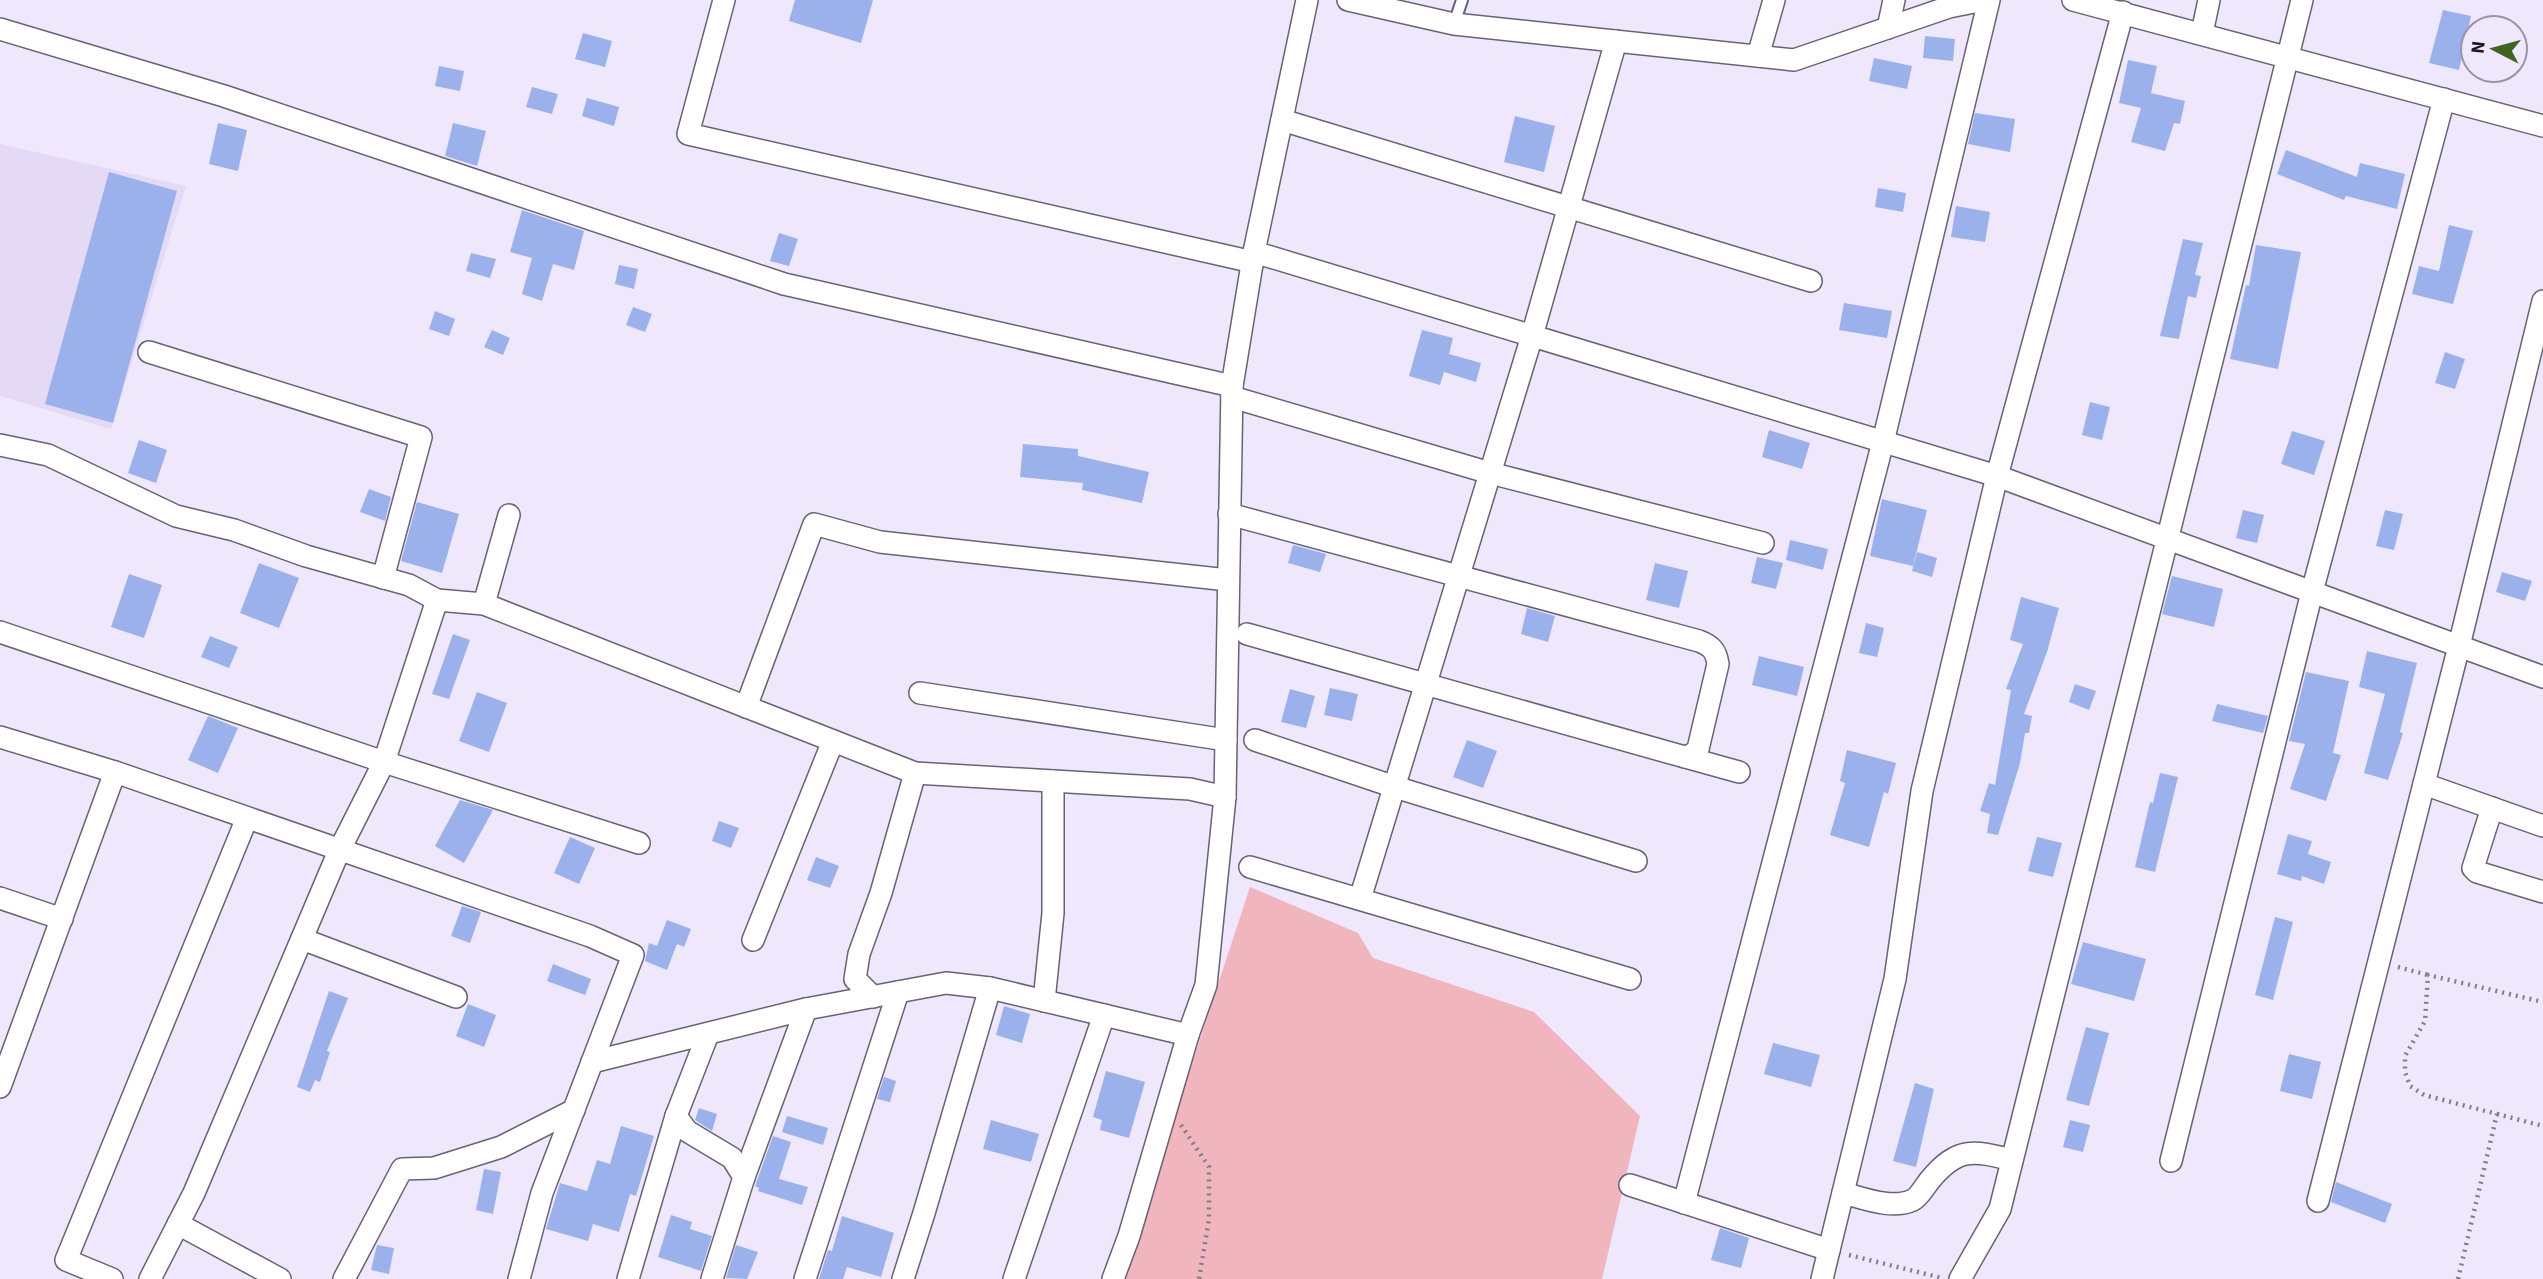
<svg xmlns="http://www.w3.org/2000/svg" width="2543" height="1279" font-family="'Source Sans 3',sans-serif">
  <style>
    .built { fill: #e4daf5 }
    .green { fill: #f1b5bd }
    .building { fill: #9ab1ec }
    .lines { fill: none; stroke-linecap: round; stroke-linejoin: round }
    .service-casing { stroke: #696274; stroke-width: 14 }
    .minor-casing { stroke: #696274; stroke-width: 24 }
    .path { stroke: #827d8a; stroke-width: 4.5; stroke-dasharray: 2 5; stroke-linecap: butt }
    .service { stroke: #fff; stroke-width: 10 }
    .minor { stroke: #fff; stroke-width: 21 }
  </style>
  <rect width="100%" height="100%" fill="#efe8fc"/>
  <path class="built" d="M 0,144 L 186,186 L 111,429 L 0,396 Z"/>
  <path class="green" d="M 1250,887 L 1358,933 L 1373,958 L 1534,1012 L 1640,1116 L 1602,1279 L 1121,1279 Z"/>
  <g class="building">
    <path d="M 795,0 L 873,0 L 861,43 L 789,21 Z"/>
    <path d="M 2443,10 L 2471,16 L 2459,70 L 2429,63 Z"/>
    <path d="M 583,33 L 612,41 L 605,67 L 575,59 Z"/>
    <path d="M 1925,36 L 1955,39 L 1953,61 L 1923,58 Z"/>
    <path d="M 1874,58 L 1912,66 L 1907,89 L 1869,81 Z"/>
    <path d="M 2128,60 L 2157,66 L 2151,93 L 2185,101 L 2180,124 L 2174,123 L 2165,151 L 2131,142 L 2141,108 L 2119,103 Z"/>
    <path d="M 439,66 L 464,71 L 460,91 L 435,86 Z"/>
    <path d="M 532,87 L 558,94 L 552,114 L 526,107 Z"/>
    <path d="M 587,98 L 619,107 L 614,126 L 582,116 Z"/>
    <path d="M 1975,113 L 2015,119 L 2010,152 L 1968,144 Z"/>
    <path d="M 1515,116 L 1555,126 L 1544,172 L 1504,162 Z"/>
    <path d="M 218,123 L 247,130 L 238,171 L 209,164 Z"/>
    <path d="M 453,123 L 486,131 L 477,166 L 445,156 Z"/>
    <path d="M 2286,150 L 2357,177 L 2360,163 L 2405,174 L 2397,209 L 2346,196 L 2344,200 L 2277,174 Z"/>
    <path d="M 109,172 L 177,191 L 113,423 L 45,404 Z"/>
    <path d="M 1878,188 L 1906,193 L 1903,212 L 1875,207 Z"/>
    <path d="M 1956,206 L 1990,212 L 1985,242 L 1951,237 Z"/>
    <path d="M 522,210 L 584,231 L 574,270 L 553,264 L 542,301 L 522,294 L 532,258 L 510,252 Z"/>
    <path d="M 2449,225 L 2473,231 L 2453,304 L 2412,294 L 2419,266 L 2439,271 Z"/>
    <path d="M 779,233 L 798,239 L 789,266 L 770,261 Z"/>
    <path d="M 2183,239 L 2203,243 L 2195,275 L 2201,276 L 2196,298 L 2188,296 L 2179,339 L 2160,336 Z"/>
    <path d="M 2256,245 L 2301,252 L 2278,369 L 2230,359 L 2246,285 L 2249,286 Z"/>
    <path d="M 471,253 L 496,259 L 490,278 L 466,271 Z"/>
    <path d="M 619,265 L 638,269 L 634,289 L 615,284 Z"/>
    <path d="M 1844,303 L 1892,311 L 1887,338 L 1839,330 Z"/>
    <path d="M 633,307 L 652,314 L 645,332 L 626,325 Z"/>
    <path d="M 435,311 L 455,319 L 449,336 L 429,329 Z"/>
    <path d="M 492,330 L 510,338 L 503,355 L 484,347 Z"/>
    <path d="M 1422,330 L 1453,338 L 1449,354 L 1481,363 L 1476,382 L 1444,372 L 1440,385 L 1409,376 Z"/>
    <path d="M 2445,352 L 2465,359 L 2455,389 L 2435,383 Z"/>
    <path d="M 2090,402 L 2110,407 L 2102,440 L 2082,435 Z"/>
    <path d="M 1769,430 L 1810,443 L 1802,469 L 1762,457 Z"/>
    <path d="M 2292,431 L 2325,441 L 2314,475 L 2281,464 Z"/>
    <path d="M 139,440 L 167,450 L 156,483 L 128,473 Z"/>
    <path d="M 1023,444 L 1078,449 L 1078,456 L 1149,472 L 1142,503 L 1082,490 L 1083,483 L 1020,477 Z"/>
    <path d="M 369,489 L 391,497 L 385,521 L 360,512 Z"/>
    <path d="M 1882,499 L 1927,510 L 1913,566 L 1870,556 Z"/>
    <path d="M 417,502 L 459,514 L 442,573 L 401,561 Z"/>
    <path d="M 2243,510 L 2264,515 L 2257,543 L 2236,538 Z"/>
    <path d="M 2385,510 L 2403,514 L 2394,550 L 2376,546 Z"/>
    <path d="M 1790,540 L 1828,549 L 1823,570 L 1786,560 Z"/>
    <path d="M 1293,545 L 1326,554 L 1320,572 L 1288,563 Z"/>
    <path d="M 1917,552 L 1937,558 L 1932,577 L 1912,571 Z"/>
    <path d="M 1757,557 L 1783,563 L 1776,589 L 1751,583 Z"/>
    <path d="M 259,563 L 299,578 L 279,628 L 240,613 Z"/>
    <path d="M 1655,563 L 1688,571 L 1679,608 L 1646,600 Z"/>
    <path d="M 2502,572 L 2532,581 L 2525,601 L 2496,592 Z"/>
    <path d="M 129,574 L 162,585 L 144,638 L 111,627 Z"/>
    <path d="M 2172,576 L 2223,589 L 2214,627 L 2162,614 Z"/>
    <path d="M 2021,597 L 2059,608 L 2047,652 L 2024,714 L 2032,716 L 2029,733 L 2025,733 L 2020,763 L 1998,835 L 1987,833 L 1990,814 L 1980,811 L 1989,783 L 1995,785 L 2011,690 L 2006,689 L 2023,644 L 2010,640 Z"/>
    <path d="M 1527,608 L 1555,616 L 1548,642 L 1521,634 Z"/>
    <path d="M 1866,623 L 1884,628 L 1877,657 L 1859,653 Z"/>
    <path d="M 453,634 L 470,640 L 449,699 L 432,694 Z"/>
    <path d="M 210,636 L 238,647 L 229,668 L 201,657 Z"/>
    <path d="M 2367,651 L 2417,663 L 2400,732 L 2403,733 L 2388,780 L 2364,773 L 2385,694 L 2359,687 Z"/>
    <path d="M 1759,656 L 1804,667 L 1797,696 L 1752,685 Z"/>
    <path d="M 2306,672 L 2349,681 L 2333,753 L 2341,755 L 2326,801 L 2290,789 L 2305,744 L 2289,741 Z"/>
    <path d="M 2075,684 L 2096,691 L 2089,710 L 2069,702 Z"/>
    <path d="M 1330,688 L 1358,694 L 1352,721 L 1324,715 Z"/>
    <path d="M 1290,689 L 1315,696 L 1306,728 L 1281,722 Z"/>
    <path d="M 477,692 L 507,703 L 489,752 L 459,741 Z"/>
    <path d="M 2217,704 L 2268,716 L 2263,733 L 2212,721 Z"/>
    <path d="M 208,716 L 238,728 L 218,773 L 188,760 Z"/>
    <path d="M 1467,740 L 1497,751 L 1483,788 L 1453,777 Z"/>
    <path d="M 1847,750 L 1896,763 L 1888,794 L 1884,792 L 1869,847 L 1830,835 L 1845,783 L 1840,781 Z"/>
    <path d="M 2160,773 L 2178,777 L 2155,872 L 2135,867 L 2150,802 L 2153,803 Z"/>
    <path d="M 460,800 L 493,810 L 464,863 L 435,846 Z"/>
    <path d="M 719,821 L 739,828 L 731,848 L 712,841 Z"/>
    <path d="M 2288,834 L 2312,841 L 2308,854 L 2331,862 L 2324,884 L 2302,876 L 2301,881 L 2277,874 Z"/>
    <path d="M 570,837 L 595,848 L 579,884 L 554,873 Z"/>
    <path d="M 2037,837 L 2062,843 L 2053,877 L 2028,871 Z"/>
    <path d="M 816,857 L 839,866 L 830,888 L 807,880 Z"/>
    <path d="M 462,906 L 481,912 L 470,943 L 451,936 Z"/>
    <path d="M 2275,917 L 2293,922 L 2273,1000 L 2255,995 Z"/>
    <path d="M 667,920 L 691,929 L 684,947 L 677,944 L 667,970 L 645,961 L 649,943 L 657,946 Z"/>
    <path d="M 2083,942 L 2146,959 L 2134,1001 L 2071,984 Z"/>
    <path d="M 553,964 L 591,979 L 585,995 L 547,981 Z"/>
    <path d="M 329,991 L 348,998 L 327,1051 L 330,1052 L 320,1082 L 315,1080 L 310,1092 L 297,1087 Z"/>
    <path d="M 468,1004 L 496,1015 L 484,1047 L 456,1036 Z"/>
    <path d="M 1004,1006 L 1030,1014 L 1022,1043 L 996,1035 Z"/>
    <path d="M 2086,1027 L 2109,1033 L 2089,1106 L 2066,1100 Z"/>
    <path d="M 1773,1043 L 1820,1055 L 1811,1087 L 1764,1074 Z"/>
    <path d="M 2289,1054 L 2321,1062 L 2312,1099 L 2280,1091 Z"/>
    <path d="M 1106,1071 L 1145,1082 L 1129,1138 L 1100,1130 L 1102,1120 L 1093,1117 Z"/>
    <path d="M 884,1077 L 896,1081 L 890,1102 L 877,1099 Z"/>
    <path d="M 1915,1083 L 1934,1089 L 1916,1167 L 1893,1161 Z"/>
    <path d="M 699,1108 L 717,1114 L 712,1131 L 695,1120 Z"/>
    <path d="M 787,1116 L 828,1128 L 823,1145 L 782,1132 Z"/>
    <path d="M 991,1120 L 1039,1134 L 1031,1162 L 983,1149 Z"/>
    <path d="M 2070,1120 L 2090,1125 L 2083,1152 L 2063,1147 Z"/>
    <path d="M 621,1126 L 654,1136 L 636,1196 L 630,1194 L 619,1232 L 593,1224 L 588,1241 L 546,1229 L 560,1183 L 587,1191 L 597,1160 L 610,1164 Z"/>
    <path d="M 773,1136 L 791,1142 L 779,1179 L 808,1187 L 802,1205 L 758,1191 L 759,1188 L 755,1186 Z"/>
    <path d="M 484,1169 L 501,1172 L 493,1214 L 476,1210 Z"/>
    <path d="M 2336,1182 L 2392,1204 L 2385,1223 L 2331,1202 Z"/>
    <path d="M 671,1215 L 692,1222 L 690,1229 L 712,1236 L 701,1271 L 658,1257 Z"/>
    <path d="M 842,1216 L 894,1233 L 881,1277 L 847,1267 L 843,1279 L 819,1279 L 828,1250 L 832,1251 Z"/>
    <path d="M 1720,1228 L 1749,1238 L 1741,1268 L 1711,1260 Z"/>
    <path d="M 377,1245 L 394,1248 L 389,1274 L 371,1270 Z"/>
    <path d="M 736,1245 L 758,1252 L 747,1279 L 726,1278 Z"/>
  </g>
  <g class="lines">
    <defs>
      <path id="service" d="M 1454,24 L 1462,0"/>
      <g id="minor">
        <path d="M 724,0 L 688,134 L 1253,262"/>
        <path d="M 1307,0 L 1254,252 L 1997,476 L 2543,677"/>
        <path d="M 1348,0 L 1454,24 L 1794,60 L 1949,7 L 1984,0"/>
        <path d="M 2073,0 L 2543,126"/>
        <path d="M 1888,28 L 1894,0"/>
        <path d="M 0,29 L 224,96 L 784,284 L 1232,386"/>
        <path d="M 2202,33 L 2209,0"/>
        <path d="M 1758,56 L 1774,0"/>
        <path d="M 1282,120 L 1811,281"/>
        <path d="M 149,352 L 421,437 L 383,578"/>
        <path d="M 1232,397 L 1490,473 L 1763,543"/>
        <path d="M 0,445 L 48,455 L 176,516 L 234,530 L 306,556 L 409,585 L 437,600 L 484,604 L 915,773 L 1190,789 L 1225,797"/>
        <path d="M 1229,514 L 1699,641 C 1712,646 1716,651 1718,664 L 1698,749 L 1693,754 L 1685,757 L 1247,634"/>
        <path d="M 484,604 L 509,515"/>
        <path d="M 0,632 L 384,762 L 639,843"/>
        <path d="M 920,693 L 1226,740"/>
        <path d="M 746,707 L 814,524 L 880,542 L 1228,580"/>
        <path d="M 0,737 L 115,772 L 590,936 L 633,955 L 542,1193 L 519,1279"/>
        <path d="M 1255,740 L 1395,787 L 1636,861"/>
        <path d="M 1685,757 L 1739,772"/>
        <path d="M 2424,784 L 2543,826"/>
        <path d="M 2492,808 L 2473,868 L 2477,872 L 2543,892"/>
        <path d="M 1250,867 L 1630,979"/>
        <path d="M 0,898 L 62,919"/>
        <path d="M 1360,899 L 1532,336 L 1616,41"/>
        <path d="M 302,939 L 456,997"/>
        <path d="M 753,940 L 833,741"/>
        <path d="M 873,997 L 855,979 L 859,954 L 881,893 L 915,773"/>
        <path d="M 1044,1001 L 1053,913 L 1053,781"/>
        <path d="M 592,1062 L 806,1009 L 946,983 L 990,988 L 1188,1035"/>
        <path d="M 0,1087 L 115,772"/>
        <path d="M 676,1116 L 687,1131 L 732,1158 L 744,1177 L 712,1279"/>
        <path d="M 2171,1161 L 2312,592 L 2444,99"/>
        <path d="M 744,1177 L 806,1009"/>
        <path d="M 1630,1185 L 1829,1250"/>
        <path d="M 1843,1193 C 1863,1198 1892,1210 1913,1200 C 1919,1197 1925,1186 1930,1180 C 1957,1147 1973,1150 2012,1160"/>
        <path d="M 2318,1201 L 2459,646 L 2543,301"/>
        <path d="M 1684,1203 L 1883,442 L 1989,0"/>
        <path d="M 178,1224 L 280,1279"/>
        <path d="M 112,1279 L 66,1260 L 247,818"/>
        <path d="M 150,1279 L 194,1193 L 339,851 L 384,762 L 437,600"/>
        <path d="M 344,1279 L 402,1169 L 434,1168 L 501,1147 L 574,1110"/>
        <path d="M 628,1279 L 676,1116 L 708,1034"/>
        <path d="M 805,1279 L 898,992"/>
        <path d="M 903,1279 L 924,1213 L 990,988"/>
        <path d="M 1014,1279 L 1104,1015"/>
        <path d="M 1113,1279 L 1129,1236 L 1188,1035 L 1206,985 L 1225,797 L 1232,386 L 1254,252"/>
        <path d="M 1822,1279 L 1895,979 L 1922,791 L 1997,476 L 2123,12"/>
        <path d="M 1960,1279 L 2000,1209 L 2302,0"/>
      </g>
    </defs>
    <use href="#service" class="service-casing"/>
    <use href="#minor" class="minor-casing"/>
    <g class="path">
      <path d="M 2398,967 L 2428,975"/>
      <path d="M 2497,1114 L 2543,1126"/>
      <path d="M 1181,1125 L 1209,1167 L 1209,1219 L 1199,1279"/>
      <path d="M 1849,1255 L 1942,1278"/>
      <path d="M 2458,1279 L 2497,1114 L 2424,1095 L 2410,1086 L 2405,1072 L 2405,1056 L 2425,1021 L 2428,975 L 2543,1002"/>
    </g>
    <use href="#service" class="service"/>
    <use href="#minor" class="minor"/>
  </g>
  <g transform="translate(2494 49) rotate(276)"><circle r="33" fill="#efe8fc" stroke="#9994a3" stroke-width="2"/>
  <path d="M0-5L12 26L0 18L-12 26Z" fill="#41651d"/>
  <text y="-10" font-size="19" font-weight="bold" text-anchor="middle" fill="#19171d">N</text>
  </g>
</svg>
